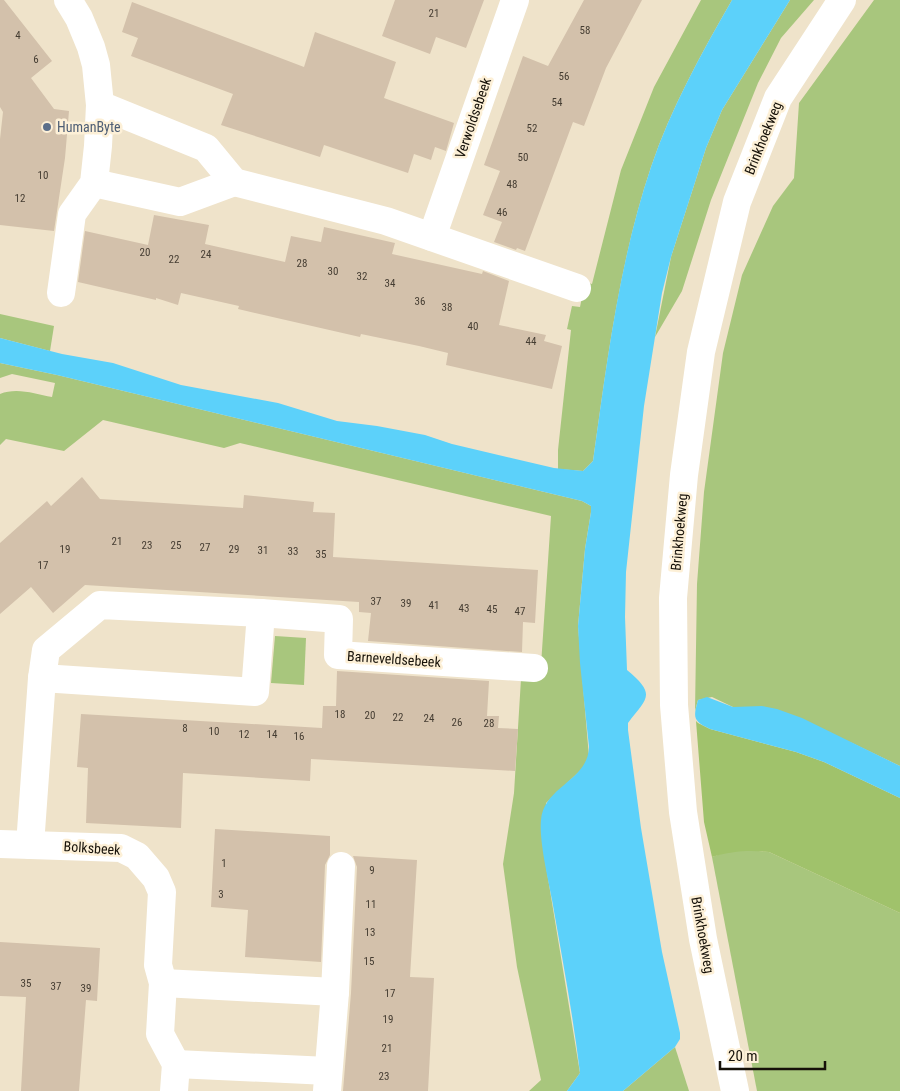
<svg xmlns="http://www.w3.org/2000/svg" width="900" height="1091" font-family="'Roboto Condensed',sans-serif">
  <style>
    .green { fill: #a8c67d }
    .forest { fill: #a0c26b }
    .water { fill: #5cd1fa }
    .building { fill: #d3c1ab }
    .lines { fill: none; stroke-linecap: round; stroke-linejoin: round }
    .minor { stroke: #fff; stroke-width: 28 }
    .service-dot { fill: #5c6f8a; stroke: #fdf0d7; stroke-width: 2 }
    .labels { text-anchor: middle; stroke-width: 5; stroke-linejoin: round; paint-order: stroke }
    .number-label { font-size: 11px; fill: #453d32 }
    .street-label { font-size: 14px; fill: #161109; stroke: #fdf0d7 }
    .service-label { font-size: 14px; fill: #4e5e75; stroke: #fdf0d7; text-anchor: start }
  </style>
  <rect width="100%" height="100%" fill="#efe3ca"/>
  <g class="green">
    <path d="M 701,0 L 732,0 C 701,54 671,108 651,167 C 619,263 607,362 593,461 L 583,471 L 558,469 L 558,450 L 571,330 L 567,329 L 572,306 L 580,307 L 585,282 L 592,284 L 621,170 L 654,87 Z"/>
    <path d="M 790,0 L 814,0 L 781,38 L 758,83 L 711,200 L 682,291 L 655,337 L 671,257 L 706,148 L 722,110 Z"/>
    <path d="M 874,0 L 900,0 L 900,766 L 852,743 L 741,707 L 733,707 L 712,697 L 698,700 L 695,711 L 697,584 L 704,492 L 723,353 L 742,275 L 773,206 L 794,178 L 799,103 Z"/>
    <path d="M 0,314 L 54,326 L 50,351 L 0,338 Z"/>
    <path d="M 0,363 L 57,375 L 582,501 L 591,506 L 591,512 L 585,549 L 578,626 L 589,757 L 584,767 L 546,803 L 545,860 L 580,1073 L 567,1091 L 529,1091 L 541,1080 L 517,967 L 503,864 L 514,793 L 521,679 L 540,680 L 551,516 L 240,443 L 224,448 L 103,420 L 64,451 L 6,439 L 0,445 L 0,394 C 17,387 35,394 52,397 L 55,383 L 12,374 L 0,378 Z"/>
    <path d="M 275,636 L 306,638 L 304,685 L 271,683 Z"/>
    <path d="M 747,850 L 769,852 L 900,913 L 900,1091 L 757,1091 L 712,857 L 726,852 Z"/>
    <path d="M 675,1047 L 689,1091 L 623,1091 Z"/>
  </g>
  <path class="forest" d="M 696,721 L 698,723 L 710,729 L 796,752 L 824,762 L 900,798 L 900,913 L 769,852 C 749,850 732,851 712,857 L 704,822 Z"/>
  <g class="water">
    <path d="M 732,0 L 790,0 L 722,110 L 706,148 L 671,257 L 662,293 L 644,406 L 626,572 L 625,617 L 627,670 C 657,695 647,698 628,723 L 628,730 L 641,828 L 662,952 L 680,1033 L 680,1039 L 675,1047 L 623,1091 L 567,1091 L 580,1073 C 573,1015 562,957 552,900 C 548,878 539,841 541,820 C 544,786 588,781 589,747 L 580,663 L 578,626 L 585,549 L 591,512 L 591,506 L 582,501 L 57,375 L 0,363 L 0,338 L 62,354 L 113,363 L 181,385 L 278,403 L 337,421 L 377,426 L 425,435 L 452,444 L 554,468 L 583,471 L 593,461 C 607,362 619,262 651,167 C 671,108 701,54 732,0 Z"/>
    <path d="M 707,697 L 733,707 L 762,706 L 777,709 L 802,718 L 900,766 L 900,798 L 824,762 L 796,752 L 710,729 C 693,721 693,718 698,700 Z"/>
  </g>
  <g class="building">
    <path d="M 0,0 L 4,0 L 52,61 L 31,78 L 54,109 L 69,111 L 65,158 L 54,231 L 0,225 L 0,139 L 3,112 L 0,107 Z"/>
    <path d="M 395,0 L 484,0 L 466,48 L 436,37 L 430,54 L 382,36 Z"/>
    <path d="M 584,0 L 642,0 L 606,68 L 584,126 L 573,122 L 525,251 L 517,248 L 516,250 L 494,242 L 502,222 L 483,215 L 500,171 L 484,165 L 523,56 L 548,66 Z"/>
    <path d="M 132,2 L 304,67 L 315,32 L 396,62 L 384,98 L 454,123 L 446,151 L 435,147 L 431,160 L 414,154 L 408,173 L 324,145 L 320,157 L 221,125 L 233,94 L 131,56 L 138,38 L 122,32 Z"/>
    <path d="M 154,215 L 209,225 L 205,244 L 285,262 L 291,236 L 321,242 L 324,227 L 395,243 L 392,254 L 482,274 L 483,271 L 509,281 L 499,325 L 546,335 L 544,341 L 562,346 L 552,389 L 446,365 L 448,353 L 419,346 L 361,334 L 360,337 L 238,309 L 239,306 L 181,293 L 178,305 L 156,298 L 156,300 L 78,282 L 85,231 L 148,245 Z"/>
    <path d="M 82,477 L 100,499 L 243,508 L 244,495 L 314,502 L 313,512 L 335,513 L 333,557 L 538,570 L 535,623 L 523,622 L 522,652 L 368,641 L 371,613 L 359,612 L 359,602 L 85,585 L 53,613 L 31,587 L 0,614 L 0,543 L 47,501 L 51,506 Z"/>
    <path d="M 337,671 L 489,681 L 487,716 L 499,716 L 498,728 L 518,729 L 515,771 L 311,759 L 310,781 L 183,773 L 181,828 L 86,823 L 88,768 L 77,767 L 81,714 L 322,728 L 323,706 L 336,706 Z"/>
    <path d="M 215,829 L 330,836 L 330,855 L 325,865 L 321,962 L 245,957 L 248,910 L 211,907 Z"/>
    <path d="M 353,856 L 417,860 L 410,977 L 434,978 L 428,1091 L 343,1091 L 351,993 L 357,867 Z"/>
    <path d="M 0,942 L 100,948 L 97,1001 L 86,1000 L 79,1091 L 21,1091 L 26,997 L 0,996 Z"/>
  </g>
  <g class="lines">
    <g class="minor">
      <path d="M 100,105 L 206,148 L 234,182 L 386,221 L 577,288"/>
      <path d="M 94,183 L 180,202 L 234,182"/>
      <path d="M 432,237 L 515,0"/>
      <path d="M 61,293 L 72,214 L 94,183 L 98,146 L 100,105 L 96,65 L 91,47 L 79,18 L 68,0"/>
      <path d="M 42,678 L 255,692 L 261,613"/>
      <path d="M 0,844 L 121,848 L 137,856 L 156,878 L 162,892 L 158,965 L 163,983 L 160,1034 L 176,1064 L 174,1091"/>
      <path d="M 30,845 L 42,678 L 46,650 L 100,605 L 261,613 L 339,619 L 338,655 L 534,668"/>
      <path d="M 163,983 L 335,992"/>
      <path d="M 176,1064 L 328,1071"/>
      <path d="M 327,1091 L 335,992 L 341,866"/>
      <path d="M 735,1091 L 703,939 L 683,812 L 674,705 L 673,598 L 684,475 L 701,352 L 737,202 L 778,98 L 842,0"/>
    </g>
  </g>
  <circle class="service-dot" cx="47" cy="127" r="5"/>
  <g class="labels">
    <g class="number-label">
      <text x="434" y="17">21</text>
      <text x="585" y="34">58</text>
      <text x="18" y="39">4</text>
      <text x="36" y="63">6</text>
      <text x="564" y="80">56</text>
      <text x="557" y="106">54</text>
      <text x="532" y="132">52</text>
      <text x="523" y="161">50</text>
      <text x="43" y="179">10</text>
      <text x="512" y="188">48</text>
      <text x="20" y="202">12</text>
      <text x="502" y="216">46</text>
      <text x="145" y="256">20</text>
      <text x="206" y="258">24</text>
      <text x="174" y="263">22</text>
      <text x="302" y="267">28</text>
      <text x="333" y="275">30</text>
      <text x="362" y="280">32</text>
      <text x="390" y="287">34</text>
      <text x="420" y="305">36</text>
      <text x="447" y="311">38</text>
      <text x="473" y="330">40</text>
      <text x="531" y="345">44</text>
      <text x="117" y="545">21</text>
      <text x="147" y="549">23</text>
      <text x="176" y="549">25</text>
      <text x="205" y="551">27</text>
      <text x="65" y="553">19</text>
      <text x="234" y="553">29</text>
      <text x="263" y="554">31</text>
      <text x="293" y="555">33</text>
      <text x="321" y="558">35</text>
      <text x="43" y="569">17</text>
      <text x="376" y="605">37</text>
      <text x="406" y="607">39</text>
      <text x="434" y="609">41</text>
      <text x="464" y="612">43</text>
      <text x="492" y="613">45</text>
      <text x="520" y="615">47</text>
      <text x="340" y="718">18</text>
      <text x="370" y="719">20</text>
      <text x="398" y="721">22</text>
      <text x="429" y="722">24</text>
      <text x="457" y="726">26</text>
      <text x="489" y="727">28</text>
      <text x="185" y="732">8</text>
      <text x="214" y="735">10</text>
      <text x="244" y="738">12</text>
      <text x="272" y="738">14</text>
      <text x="299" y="740">16</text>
      <text x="224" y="867">1</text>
      <text x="372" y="874">9</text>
      <text x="221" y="898">3</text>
      <text x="371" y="908">11</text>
      <text x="370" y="936">13</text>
      <text x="369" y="965">15</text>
      <text x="26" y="987">35</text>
      <text x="56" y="990">37</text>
      <text x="86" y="992">39</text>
      <text x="390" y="997">17</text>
      <text x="388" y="1023">19</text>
      <text x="387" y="1052">21</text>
      <text x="384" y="1080">23</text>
    </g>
    <g class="street-label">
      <text transform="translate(473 118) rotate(-71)" y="5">Verwoldsebeek</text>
      <text transform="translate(763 138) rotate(-68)" y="5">Brinkhoekweg</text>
      <text transform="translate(679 532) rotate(-85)" y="5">Brinkhoekweg</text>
      <text transform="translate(394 659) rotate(4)" y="5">Barneveldsebeek</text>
      <text transform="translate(92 848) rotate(4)" y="5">Bolksbeek</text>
      <text transform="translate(703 935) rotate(80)" y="5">Brinkhoekweg</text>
    </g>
    <g class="service-label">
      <text x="57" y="132">HumanByte</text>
    </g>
  </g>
  <path d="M720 1061v8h105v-8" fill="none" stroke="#161109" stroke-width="2.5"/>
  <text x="728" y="1061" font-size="15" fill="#161109" stroke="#fdf0d7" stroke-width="4" paint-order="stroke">20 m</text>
</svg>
